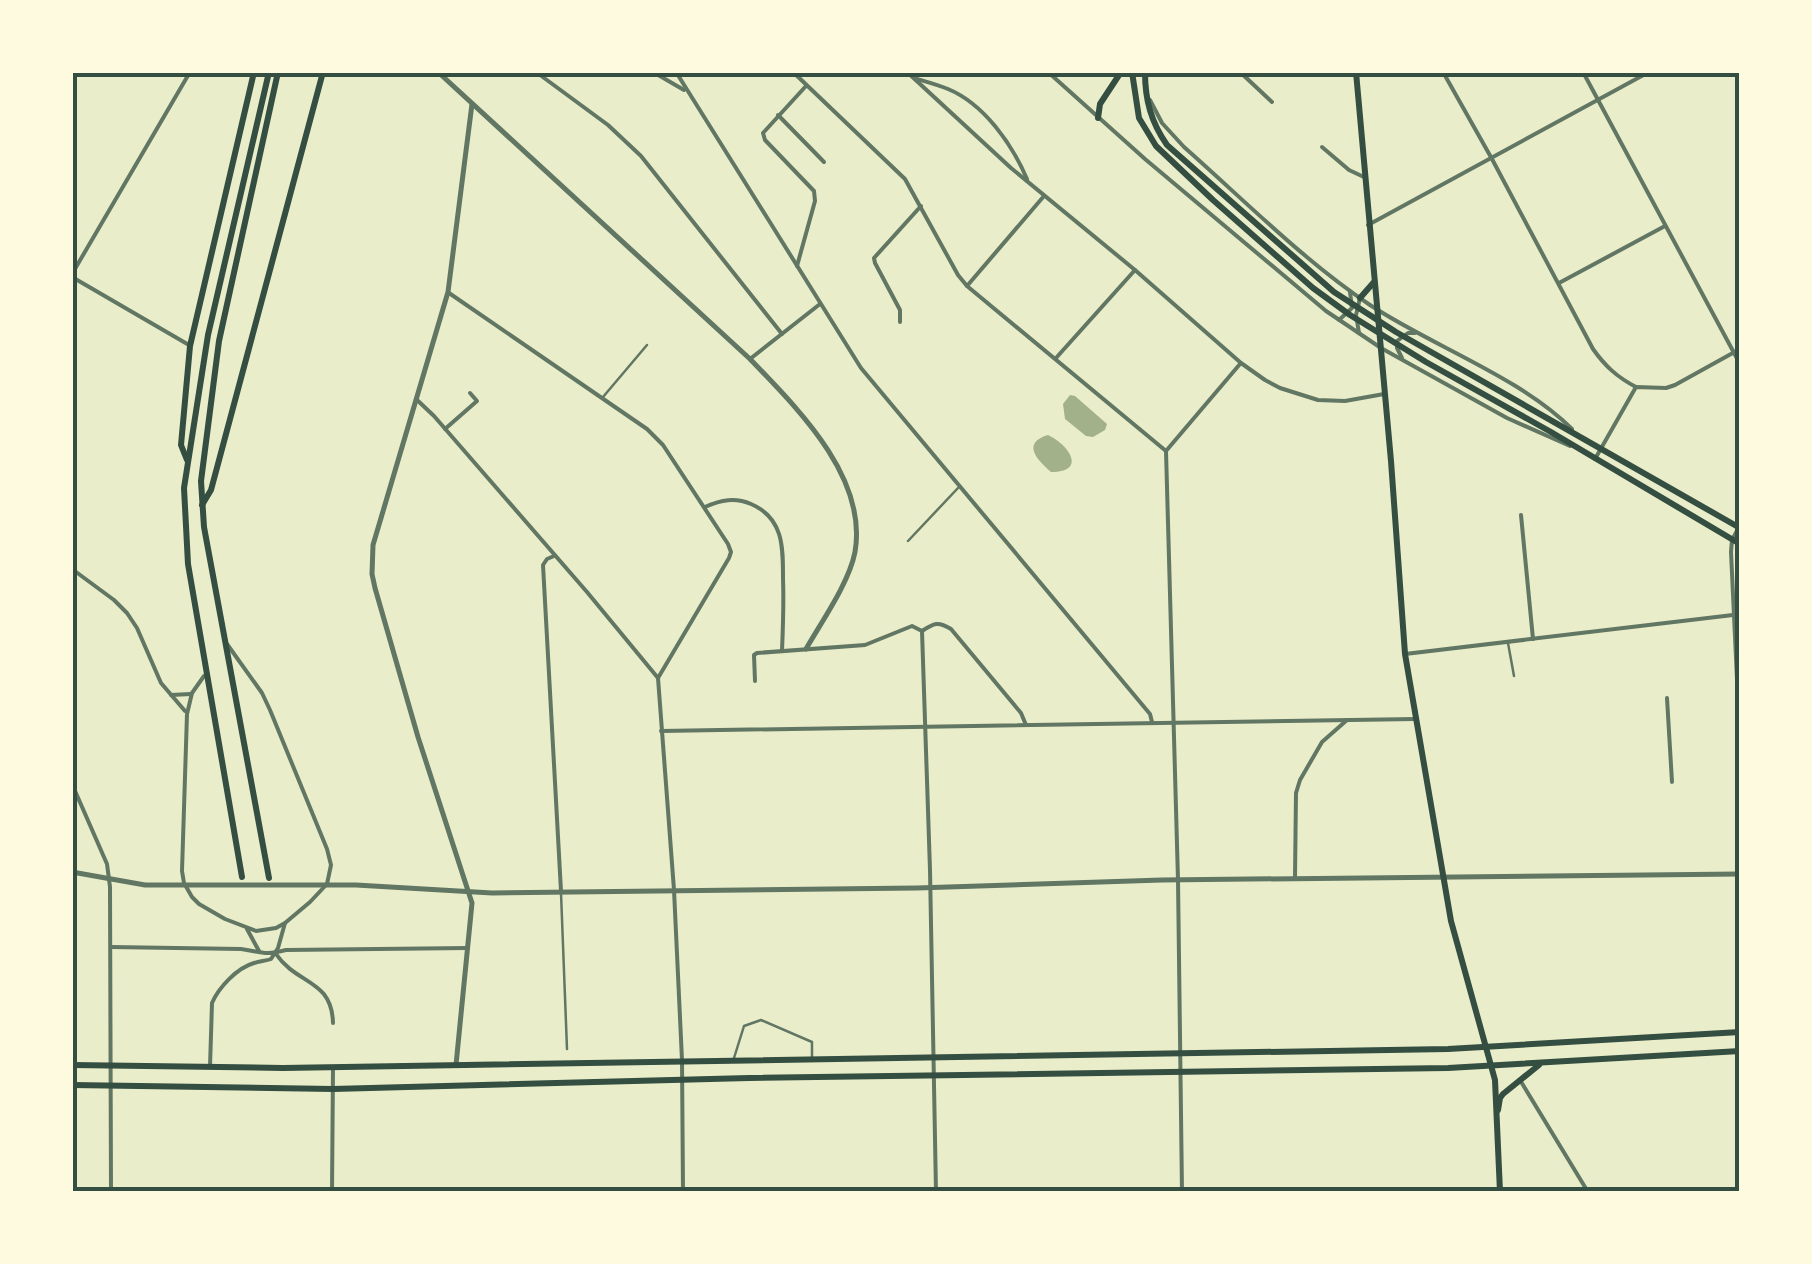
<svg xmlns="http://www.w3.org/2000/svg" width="1812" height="1264" font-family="'Zilla Slab',serif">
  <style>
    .water { fill: #a3b18a }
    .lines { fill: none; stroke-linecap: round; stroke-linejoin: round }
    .service { stroke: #617663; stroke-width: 2.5 }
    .pedestrian { stroke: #617663; stroke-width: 2.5 }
    .minor { stroke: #617663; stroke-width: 4 }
    .tertiary { stroke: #617663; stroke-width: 5 }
    .secondary { stroke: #344e41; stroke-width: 6 }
    .primary { stroke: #344e41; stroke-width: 6 }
    .neatline { fill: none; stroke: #344e41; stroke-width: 4 }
  </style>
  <rect width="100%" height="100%" fill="#e9edc9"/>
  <g class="water">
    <path d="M 1070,395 L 1075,396 L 1107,424 L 1105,430 L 1093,437 L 1086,436 L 1065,419 L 1063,404 Z"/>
    <path d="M 1048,435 C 1068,444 1088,472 1051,472 C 1037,460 1021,443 1048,435 Z"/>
  </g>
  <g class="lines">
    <g class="service">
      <path d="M 603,397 L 647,345"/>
      <path d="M 1508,643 L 1514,676"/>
      <path d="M 734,1058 L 744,1026 L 761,1020 L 812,1042 L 812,1057"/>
    </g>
    <g class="pedestrian">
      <path d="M 908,541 L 958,488"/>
      <path d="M 561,893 L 567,1049"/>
    </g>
    <g class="minor">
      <path d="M 536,72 L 608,125 L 641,156 L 782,334"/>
      <path d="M 653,72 L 684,90"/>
      <path d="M 676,72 L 861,368 L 1150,714 L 1152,722"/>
      <path d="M 793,72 L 905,179 L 958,275 L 967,286 L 1166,451"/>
      <path d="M 907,72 L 1011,168 L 1135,270 L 1241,363 L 1265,380 L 1280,388 L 1318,400 L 1345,401 L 1384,394"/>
      <path d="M 1048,72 L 1145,159 L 1326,311 L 1381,348 L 1507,418 L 1570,446"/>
      <path d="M 1240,72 L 1272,102"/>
      <path d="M 1443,72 L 1492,159 L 1593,349 C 1605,366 1617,377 1636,387"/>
      <path d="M 1583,72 L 1740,364"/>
      <path d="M 917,79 C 927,82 938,85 948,89 C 984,104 1012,144 1027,179"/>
      <path d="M 1150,100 L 1162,123 L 1184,147 C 1244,200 1303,260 1370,305 C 1432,346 1520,377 1572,429"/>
      <path d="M 778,115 L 824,162"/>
      <path d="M 1322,147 L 1349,170 L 1366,178"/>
      <path d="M 1368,225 L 1649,72"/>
      <path d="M 797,266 L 815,201 L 814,191 L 765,140 L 763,133 L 806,86"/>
      <path d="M 72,274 L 190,72"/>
      <path d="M 72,277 L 189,345"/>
      <path d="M 1559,283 L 1665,226"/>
      <path d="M 967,286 L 1044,196"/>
      <path d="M 449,293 L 647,429 L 663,445 L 728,544 L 731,552 L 729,558 L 658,678"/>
      <path d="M 1339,320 L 1352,308 L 1350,292"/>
      <path d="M 900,322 L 900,310 L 875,263 L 874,258 L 921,206"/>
      <path d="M 1359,333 L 1356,315 L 1360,298"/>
      <path d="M 1056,358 L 1135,270"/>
      <path d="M 1402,358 L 1397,348 L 1397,341 L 1408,333 L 1415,333"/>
      <path d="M 750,359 L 820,304"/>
      <path d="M 416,399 L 434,416 L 587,592 L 658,678 L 674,890 L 682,1060 L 683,1192"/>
      <path d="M 445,429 L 477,401 L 470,393"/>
      <path d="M 1166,451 L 1178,880 L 1182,1192"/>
      <path d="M 1166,451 L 1240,364"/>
      <path d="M 1595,459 L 1636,387 L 1666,388 L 1675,385 L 1740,349"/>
      <path d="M 705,507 C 721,500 735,497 751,504 C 784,518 783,548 783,579 C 784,603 783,627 782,651"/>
      <path d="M 1521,515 L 1533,639"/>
      <path d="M 1738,529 L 1732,540 L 1731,552 L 1740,743"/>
      <path d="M 554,556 L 547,559 L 543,565 L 561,891"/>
      <path d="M 72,569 L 114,600 L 127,613 L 137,628 L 161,683 L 185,711"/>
      <path d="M 922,631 L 930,870 L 936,1192"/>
      <path d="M 922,631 C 934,623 938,621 951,629 L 1021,713 L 1026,725"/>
      <path d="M 1405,654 L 1733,615"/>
      <path d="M 204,676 L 192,693 L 187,714 L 182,871 L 184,883 L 192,897 L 199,904 L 225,919 L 256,931 L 276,928 L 285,923 L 310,902 L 327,884 L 331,865 L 327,849 L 270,710 L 262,693 L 227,644"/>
      <path d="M 755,681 L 754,655 L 757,653 L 865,645 L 912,626 L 922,631"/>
      <path d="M 171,695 L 191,694"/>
      <path d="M 1667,698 L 1672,782"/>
      <path d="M 661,731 L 1415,719"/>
      <path d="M 72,784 L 107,864 L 110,887 L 111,1192"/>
      <path d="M 1295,877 L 1296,793 L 1300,780 L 1322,742 L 1347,720"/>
      <path d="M 247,929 L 259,951"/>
      <path d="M 111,947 L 241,949 C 262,952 264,956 286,950 L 468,948"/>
      <path d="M 276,954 C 297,985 332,979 333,1023"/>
      <path d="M 210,1067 L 212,1003 C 219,987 237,968 254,963 C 260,961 266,961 271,959 L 278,948 L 285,923"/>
      <path d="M 1520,1080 L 1588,1192"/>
      <path d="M 332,1192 L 333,1067"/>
    </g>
    <g class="tertiary">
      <path d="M 438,72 L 750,359 C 797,408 868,477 855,552 C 849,583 822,621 806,649"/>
      <path d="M 72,872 L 145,885 L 356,885 L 492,893 L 917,888 L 1162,880 L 1740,874"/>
      <path d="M 456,1065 L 472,903 L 418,737 L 375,588 L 372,574 L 373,545 L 448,292 L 472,104"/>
    </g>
    <g class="secondary">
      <path d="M 1132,72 L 1139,118 L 1156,146 L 1213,200 L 1313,288 L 1350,315 L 1426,362 L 1551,432 L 1740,544"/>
      <path d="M 1145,72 C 1145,100 1151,122 1167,145 L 1334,292 L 1396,332 L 1740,528"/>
      <path d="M 1356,72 L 1391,461 L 1405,654 L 1451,921 L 1495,1080 L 1500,1192"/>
      <path d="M 1098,118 L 1100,104 L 1121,72"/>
      <path d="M 1360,298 L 1374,282"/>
      <path d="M 187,460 L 181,445 L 190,346 L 254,72"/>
      <path d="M 202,505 L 211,490 L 323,72"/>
    </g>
    <g class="primary">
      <path d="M 242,877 L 188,564 L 184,488 L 208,335 L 269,72"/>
      <path d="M 269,878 L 204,527 L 201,481 L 219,341 L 278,72"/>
      <path d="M 72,1065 L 283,1068 L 1448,1049 L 1740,1032"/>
      <path d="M 72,1085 L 333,1089 L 749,1078 L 1448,1068 L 1740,1051"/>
      <path d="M 1498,1110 L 1500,1098 L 1503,1094 L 1539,1065"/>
    </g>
  </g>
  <rect width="1812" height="1264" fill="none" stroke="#fefae0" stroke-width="150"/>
  <rect x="75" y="75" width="1662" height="1114" class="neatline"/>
</svg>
